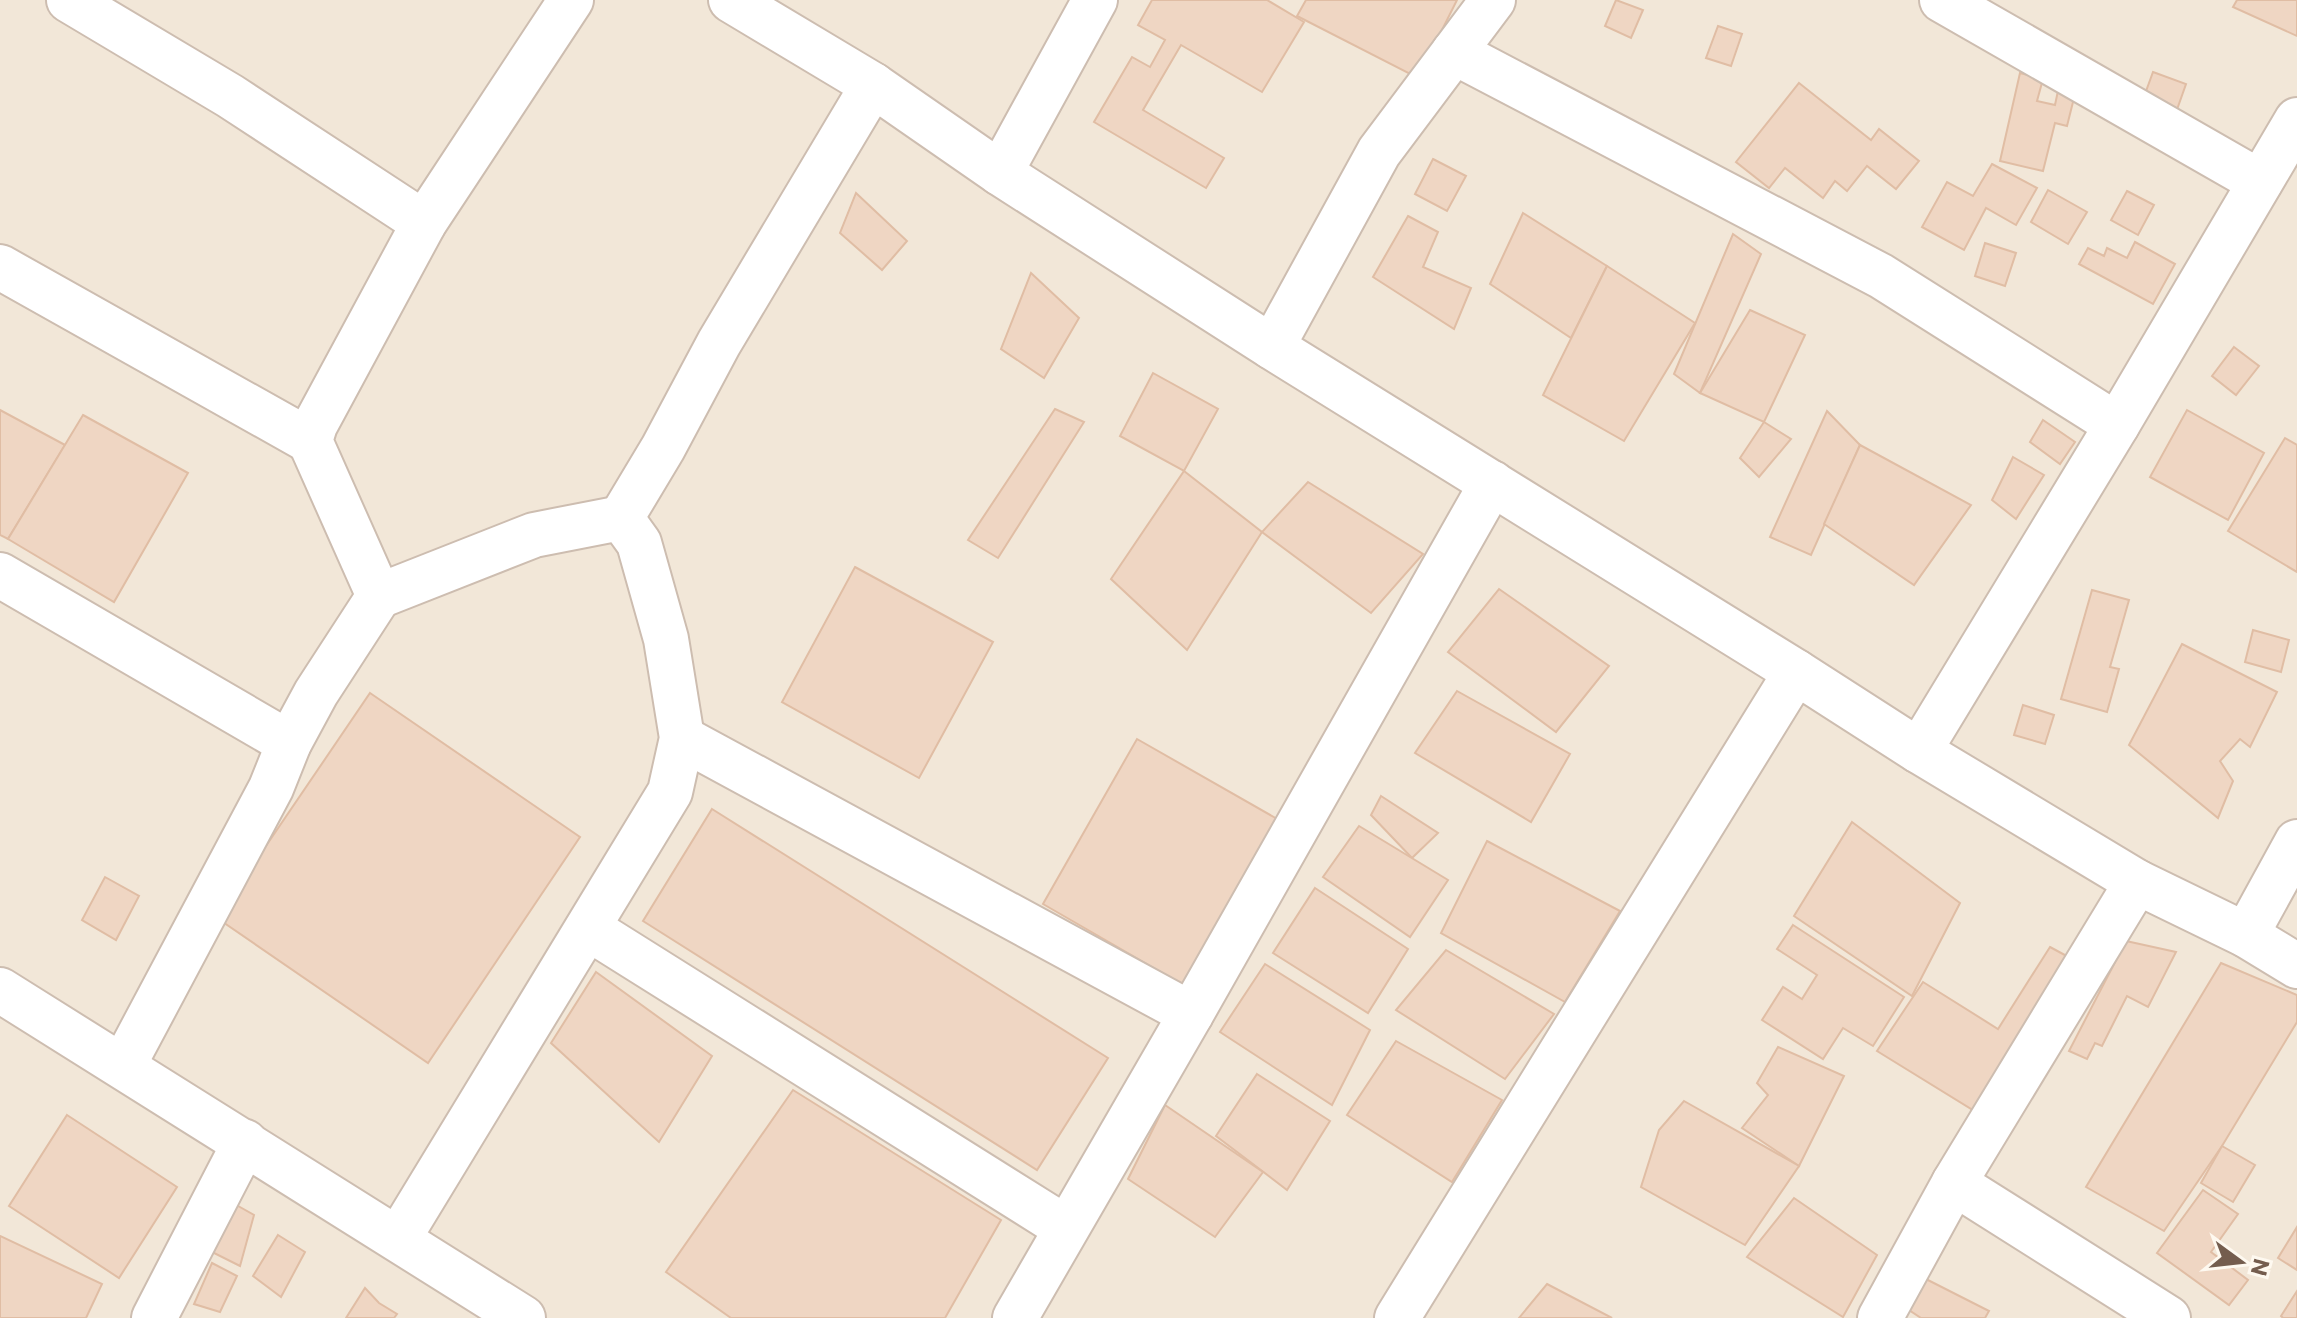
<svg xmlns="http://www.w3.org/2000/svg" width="2297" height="1318" font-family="Commissioner,sans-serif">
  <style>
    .residential { fill: #f2e7d8 }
    .building { fill: #efd6c3; stroke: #e0bda4; stroke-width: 2 }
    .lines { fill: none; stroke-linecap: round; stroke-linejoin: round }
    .street-casing { stroke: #cdbdb0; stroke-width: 48 }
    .street { stroke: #fff; stroke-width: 44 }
  </style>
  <rect width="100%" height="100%" fill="#fbf5e9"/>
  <rect class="residential" x="0" y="0" width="2297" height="1318"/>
  <g class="building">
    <path d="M 1152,0 L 1267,0 L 1304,22 L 1262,92 L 1181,45 L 1143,110 L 1224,158 L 1206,188 L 1094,122 L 1132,57 L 1150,67 L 1165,40 L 1138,25 Z"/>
    <path d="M 1306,0 L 1457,0 L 1418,78 L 1297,16 Z"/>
    <path d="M 1616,0 L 1643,10 L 1631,38 L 1605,26 Z"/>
    <path d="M 2237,0 L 2297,0 L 2297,36 L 2233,7 Z"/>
    <path d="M 1718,26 L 1742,34 L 1731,66 L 1706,58 Z"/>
    <path d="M 2153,72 L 2186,84 L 2174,118 L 2141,105 Z"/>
    <path d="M 2020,73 L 2043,79 L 2037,101 L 2055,105 L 2059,86 L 2076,90 L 2067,126 L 2055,123 L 2043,171 L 2000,161 Z"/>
    <path d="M 1799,83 L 1871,140 L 1879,129 L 1919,161 L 1896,189 L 1867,166 L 1847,191 L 1835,181 L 1823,198 L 1785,168 L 1769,188 L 1736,162 Z"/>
    <path d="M 1433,159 L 1466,176 L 1447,211 L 1415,194 Z"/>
    <path d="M 1992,164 L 2037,188 L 2016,225 L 1986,208 L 1964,250 L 1922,227 L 1947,182 L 1973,196 Z"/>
    <path d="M 2048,190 L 2087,212 L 2068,244 L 2031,222 Z"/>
    <path d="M 2127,191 L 2154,205 L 2138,235 L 2111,220 Z"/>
    <path d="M 856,193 L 907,241 L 882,270 L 840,233 Z"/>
    <path d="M 1523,213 L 1607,266 L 1571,338 L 1490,284 Z"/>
    <path d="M 1408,216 L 1438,232 L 1423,267 L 1471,288 L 1454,329 L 1373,277 Z"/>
    <path d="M 1733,234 L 1761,254 L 1700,393 L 1674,374 Z"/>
    <path d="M 2135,242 L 2175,264 L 2153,304 L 2079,264 L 2088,248 L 2104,256 L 2107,248 L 2127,258 Z"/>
    <path d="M 1985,243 L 2016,253 L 2005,286 L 1975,276 Z"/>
    <path d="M 1607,266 L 1695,323 L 1624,441 L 1543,395 Z"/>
    <path d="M 1031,273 L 1079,318 L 1044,378 L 1001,349 Z"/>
    <path d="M 1750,310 L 1805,335 L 1764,422 L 1700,393 Z"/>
    <path d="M 2234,347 L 2259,366 L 2236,395 L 2212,376 Z"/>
    <path d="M 1153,373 L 1218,409 L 1184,471 L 1120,436 Z"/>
    <path d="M 1055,409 L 1084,422 L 998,558 L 968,540 Z"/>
    <path d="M 0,410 L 65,445 L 8,539 L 0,535 Z"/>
    <path d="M 2187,410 L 2264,453 L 2228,520 L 2150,477 Z"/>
    <path d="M 1827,411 L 1860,445 L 1811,555 L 1770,537 Z"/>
    <path d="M 83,415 L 188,473 L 114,602 L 8,539 Z"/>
    <path d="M 2043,420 L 2075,442 L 2060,464 L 2030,442 Z"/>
    <path d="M 1764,422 L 1791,439 L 1759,477 L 1740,458 Z"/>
    <path d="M 2285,438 L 2297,445 L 2297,572 L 2228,531 Z"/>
    <path d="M 1860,445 L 1971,505 L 1914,585 L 1824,524 Z"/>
    <path d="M 2013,457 L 2044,475 L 2016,519 L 1992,500 Z"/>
    <path d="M 1184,471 L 1262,532 L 1187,650 L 1111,579 Z"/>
    <path d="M 1308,482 L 1423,554 L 1371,613 L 1262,532 Z"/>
    <path d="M 855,567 L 993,642 L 919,778 L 782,702 Z"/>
    <path d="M 1499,589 L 1609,666 L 1556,732 L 1448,652 Z"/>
    <path d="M 2092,590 L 2129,600 L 2110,667 L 2119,669 L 2107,712 L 2061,699 Z"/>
    <path d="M 2253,630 L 2289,640 L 2281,672 L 2245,662 Z"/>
    <path d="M 2182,644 L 2277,692 L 2250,747 L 2240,739 L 2220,761 L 2233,781 L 2218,818 L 2129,745 Z"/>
    <path d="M 1457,691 L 1570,754 L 1531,822 L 1415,753 Z"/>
    <path d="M 370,693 L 580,837 L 428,1063 L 217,918 Z"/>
    <path d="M 2023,705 L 2054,715 L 2045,744 L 2014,735 Z"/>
    <path d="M 1137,739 L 1279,820 L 1185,986 L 1043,904 Z"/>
    <path d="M 1381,796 L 1438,833 L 1412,858 L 1371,815 Z"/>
    <path d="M 712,809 L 1108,1058 L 1037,1170 L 643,921 Z"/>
    <path d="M 1852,822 L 1960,903 L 1912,996 L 1794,916 Z"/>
    <path d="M 1359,826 L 1448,880 L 1410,937 L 1323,877 Z"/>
    <path d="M 1487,841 L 1620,911 L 1565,1002 L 1441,933 Z"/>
    <path d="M 105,877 L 139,896 L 116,940 L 82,920 Z"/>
    <path d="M 1315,888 L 1408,949 L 1368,1013 L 1273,953 Z"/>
    <path d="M 1793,925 L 1904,997 L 1873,1046 L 1843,1028 L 1823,1059 L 1762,1020 L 1783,987 L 1802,999 L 1817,975 L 1777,949 Z"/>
    <path d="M 2126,941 L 2176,952 L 2148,1007 L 2127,996 L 2102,1046 L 2095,1043 L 2087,1059 L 2069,1051 Z"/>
    <path d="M 2050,947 L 2074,960 L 1981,1115 L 1877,1051 L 1923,982 L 1998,1029 Z"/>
    <path d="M 1446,950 L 1554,1014 L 1505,1079 L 1396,1010 Z"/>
    <path d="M 2221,963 L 2297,995 L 2297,1022 L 2222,1146 L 2164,1231 L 2086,1187 Z"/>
    <path d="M 1265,964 L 1370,1030 L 1332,1105 L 1220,1032 Z"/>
    <path d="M 596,972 L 712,1056 L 659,1142 L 551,1043 Z"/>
    <path d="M 1396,1041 L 1502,1100 L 1452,1182 L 1347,1115 Z"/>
    <path d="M 1778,1047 L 1844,1076 L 1799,1166 L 1742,1128 L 1768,1095 L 1757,1083 Z"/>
    <path d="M 1257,1074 L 1330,1121 L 1287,1190 L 1216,1136 Z"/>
    <path d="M 793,1090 L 1001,1220 L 945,1318 L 731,1318 L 666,1272 Z"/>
    <path d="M 1684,1101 L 1799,1166 L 1745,1245 L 1641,1187 L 1659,1130 Z"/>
    <path d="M 1165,1105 L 1263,1172 L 1215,1237 L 1128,1179 Z"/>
    <path d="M 67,1115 L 177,1187 L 119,1278 L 9,1206 Z"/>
    <path d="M 2222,1146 L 2255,1165 L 2233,1202 L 2201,1183 Z"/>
    <path d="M 2203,1190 L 2238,1214 L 2211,1252 L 2248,1280 L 2229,1305 L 2157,1253 Z"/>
    <path d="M 1794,1198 L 1877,1255 L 1843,1317 L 1747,1257 Z"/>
    <path d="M 231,1202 L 254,1215 L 240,1266 L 212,1252 Z"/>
    <path d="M 2297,1227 L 2297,1270 L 2278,1258 Z"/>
    <path d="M 278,1235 L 305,1252 L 281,1297 L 253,1276 Z"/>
    <path d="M 0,1236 L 102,1284 L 86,1318 L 0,1318 Z"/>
    <path d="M 212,1263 L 237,1276 L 220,1312 L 194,1304 Z"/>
    <path d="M 1918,1275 L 1989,1311 L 1985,1318 L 1921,1318 L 1906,1308 Z"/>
    <path d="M 1547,1284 L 1612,1318 L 1519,1318 Z"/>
    <path d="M 365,1288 L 379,1303 L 397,1314 L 394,1318 L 346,1318 Z"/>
    <path d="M 2297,1291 L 2297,1318 L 2283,1318 L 2281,1316 Z"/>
  </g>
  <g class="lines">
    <defs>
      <g id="street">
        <path d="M 69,0 L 230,96 L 424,223"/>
        <path d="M 731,0 L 873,85 L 1000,173 L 1272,347 L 1796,672 L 1919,751 L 2137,882 L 2246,935 L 2297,966"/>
        <path d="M 1942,0 L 2260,182"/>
        <path d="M 1454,52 L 1881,276 L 2117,425"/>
        <path d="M 1000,173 L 1095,0"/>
        <path d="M 0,267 L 310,441"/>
        <path d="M 1272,347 L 1379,152 L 1493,0"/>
        <path d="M 0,575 L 289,743"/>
        <path d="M 379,596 L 534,535 L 621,518"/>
        <path d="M 682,738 L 1191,1014"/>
        <path d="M 1919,751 L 2117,425 L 2297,120"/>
        <path d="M 588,928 L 1066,1228"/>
        <path d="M 2246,935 L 2297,842"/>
        <path d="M 0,990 L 523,1318"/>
        <path d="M 123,1066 L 271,788 L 289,743 L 316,693 L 379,596 L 310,441 L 315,425 L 424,223 L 571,0"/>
        <path d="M 1954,1183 L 2168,1318"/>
        <path d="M 398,1239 L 670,792 L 682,738 L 666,639 L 639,543 L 621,518 L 663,448 L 719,343 L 873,85"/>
        <path d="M 154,1318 L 245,1142"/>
        <path d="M 1015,1318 L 1191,1014 L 1492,483"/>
        <path d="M 1397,1318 L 1796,672"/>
        <path d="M 1880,1318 L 1954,1183 L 2137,882"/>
      </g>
    </defs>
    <use href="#street" class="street-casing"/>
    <use href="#street" class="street"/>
  </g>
  <g transform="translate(2241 1262) rotate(105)" stroke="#fef9f0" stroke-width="6" paint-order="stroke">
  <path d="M0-6L14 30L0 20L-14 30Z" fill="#745d4e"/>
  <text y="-12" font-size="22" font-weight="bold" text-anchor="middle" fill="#745d4e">N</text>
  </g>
</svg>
